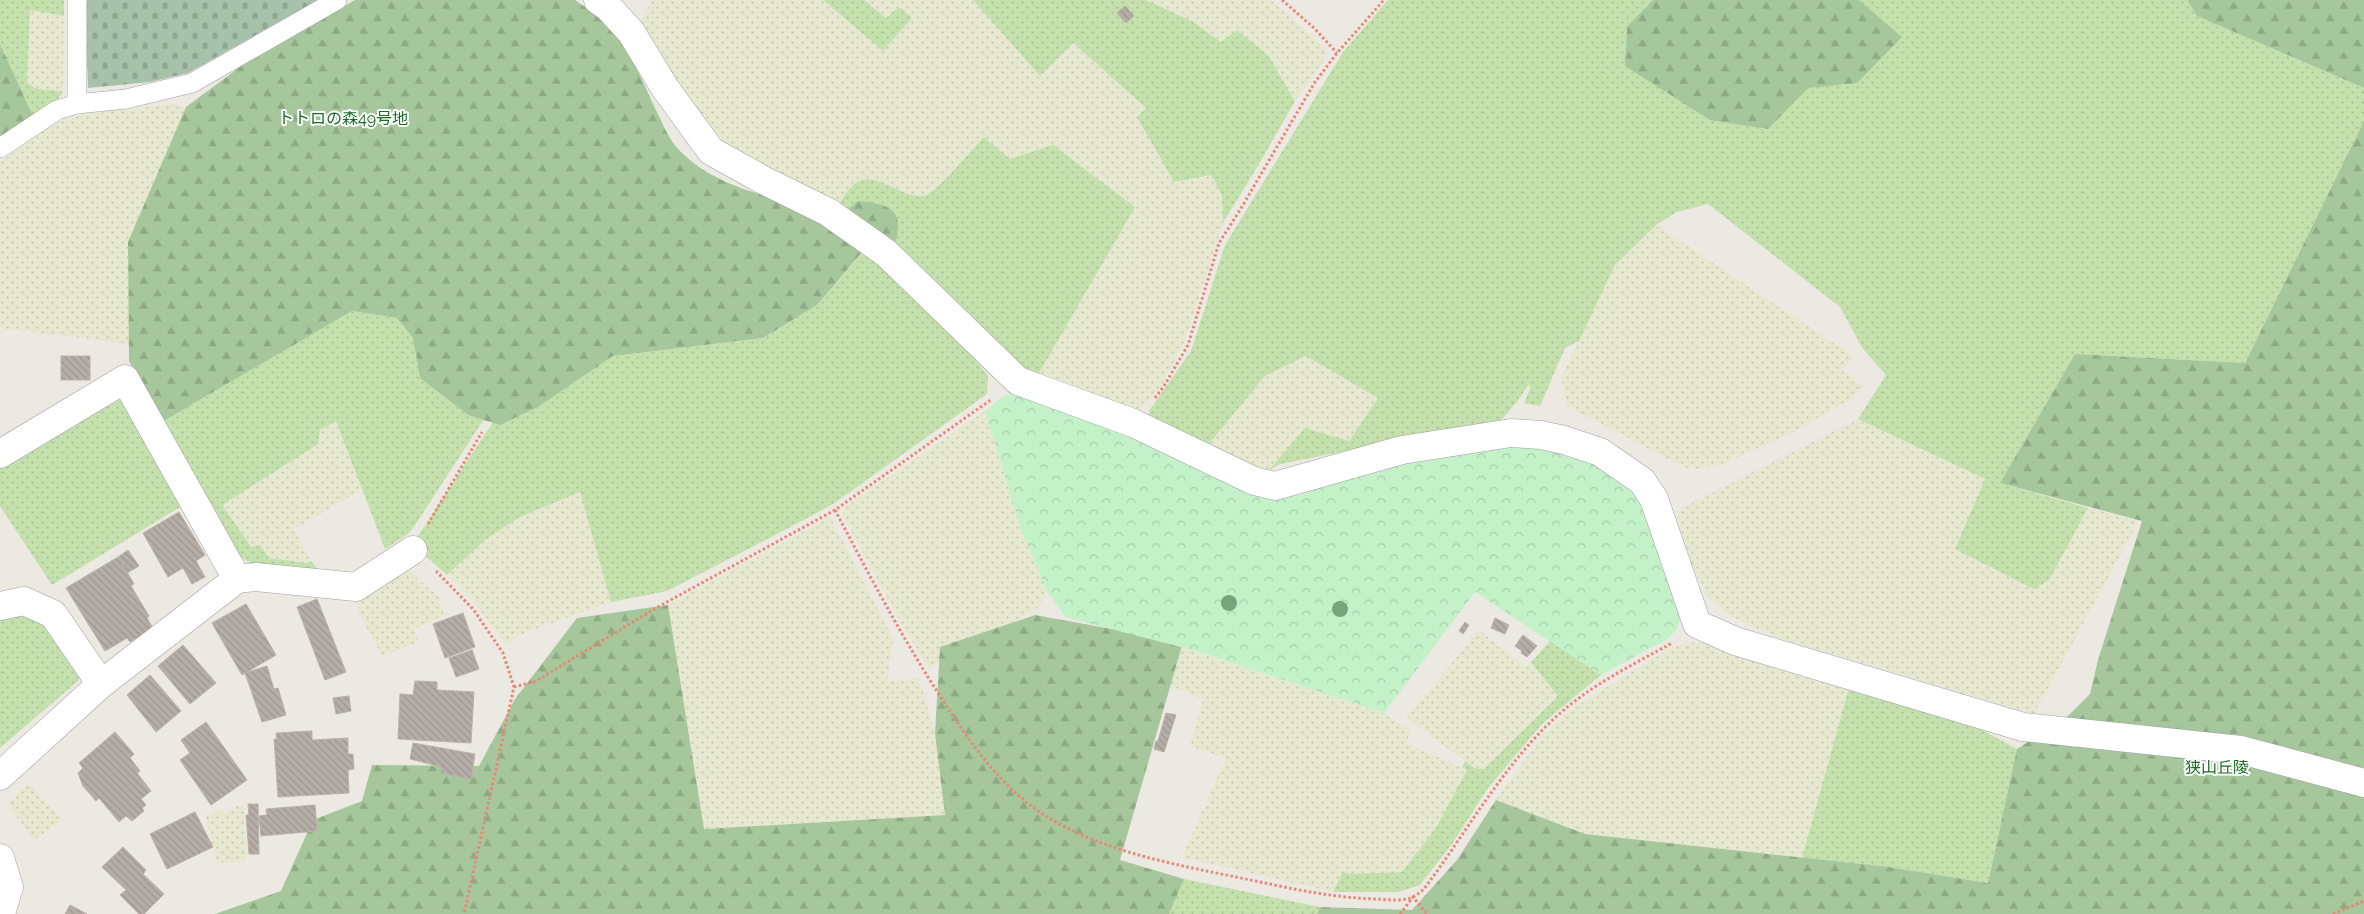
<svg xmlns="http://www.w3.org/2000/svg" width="2364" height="914" font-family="Raleway,'Noto Sans JP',sans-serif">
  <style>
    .farmland { fill: url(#farmland-dots) }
    .grass { fill: url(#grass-dots) }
    .forest { fill: url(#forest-firs) }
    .cemetery { fill: url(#cemetery-stones) }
    .park { fill: url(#park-crowns) }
    .building { fill: url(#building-back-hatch); stroke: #bbb1a6 }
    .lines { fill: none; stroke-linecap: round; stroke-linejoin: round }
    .lane-casing { stroke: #9f9f9f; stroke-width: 20 }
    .street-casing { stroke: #9f9f9f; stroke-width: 29 }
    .path { stroke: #e98776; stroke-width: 3; stroke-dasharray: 2.5 2.5; stroke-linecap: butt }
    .lane { stroke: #fff; stroke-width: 19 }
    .street { stroke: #fff; stroke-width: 28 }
    .tree { fill: #77a478 }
    .labels { text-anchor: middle; stroke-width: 4; stroke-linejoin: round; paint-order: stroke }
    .park-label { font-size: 16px; fill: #176c22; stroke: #fff }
  </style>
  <defs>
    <pattern id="farmland-dots" width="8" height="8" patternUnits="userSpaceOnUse" patternTransform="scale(1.25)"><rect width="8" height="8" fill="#e6e9cf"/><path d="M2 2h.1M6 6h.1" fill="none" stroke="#c5c7b1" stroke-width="1.8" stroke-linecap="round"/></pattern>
    <pattern id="grass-dots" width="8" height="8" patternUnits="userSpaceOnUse" patternTransform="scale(1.25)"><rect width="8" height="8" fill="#c4e1ad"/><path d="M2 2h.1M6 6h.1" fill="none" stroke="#a8c094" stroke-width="1.8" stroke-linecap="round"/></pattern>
    <pattern id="forest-firs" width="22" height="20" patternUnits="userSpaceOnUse" patternTransform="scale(1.25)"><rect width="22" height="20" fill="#a6c69b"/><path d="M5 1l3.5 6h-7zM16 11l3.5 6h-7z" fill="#8eaa85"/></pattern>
    <pattern id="cemetery-stones" width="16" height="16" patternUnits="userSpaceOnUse" patternTransform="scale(1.25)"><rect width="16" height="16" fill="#a6c2ab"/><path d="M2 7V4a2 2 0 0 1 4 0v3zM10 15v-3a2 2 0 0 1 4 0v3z" fill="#8ea693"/></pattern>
    <pattern id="park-crowns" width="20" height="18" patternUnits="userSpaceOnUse" patternTransform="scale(1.25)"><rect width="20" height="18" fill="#c3f2c9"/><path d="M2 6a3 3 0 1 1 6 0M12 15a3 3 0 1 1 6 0" fill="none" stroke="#a7cfac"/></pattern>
    <pattern id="building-back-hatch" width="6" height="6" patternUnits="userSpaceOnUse" patternTransform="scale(1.25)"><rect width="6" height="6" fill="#b5aea8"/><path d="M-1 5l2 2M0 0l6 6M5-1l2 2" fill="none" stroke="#9b9590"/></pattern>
  </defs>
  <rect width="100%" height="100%" fill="#ece9e2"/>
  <g class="farmland">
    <path d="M 653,0 L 823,0 L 883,51 L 897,9 L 887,18 L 864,0 L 973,0 L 1040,76 L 1072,43 L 1146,108 L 1211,175 L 1222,195 L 1223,223 L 1185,341 L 1160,388 L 1141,409 L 1131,413 L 1035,380 L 1135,207 L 1053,145 L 1010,159 L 984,138 L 929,194 L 916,197 L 878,181 L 852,185 L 836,209 L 757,171 L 708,133 L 638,23 Z"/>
    <path d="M 1146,0 L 1271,0 L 1326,49 L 1325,59 L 1295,101 L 1268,55 L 1237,30 L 1221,42 L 1192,21 Z"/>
    <path d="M 30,10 L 64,16 L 63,91 L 37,89 L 27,82 Z"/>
    <path d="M 173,104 L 186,107 L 128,242 L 129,344 L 0,328 L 0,162 L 54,122 L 81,115 Z"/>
    <path d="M 1656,225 L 1853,356 L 1842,370 L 1864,387 L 1855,396 L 1796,431 L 1720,465 L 1696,469 L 1685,468 L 1567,406 L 1561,378 L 1615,265 Z"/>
    <path d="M 1306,356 L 1378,397 L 1348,441 L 1305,428 L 1268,471 L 1203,451 L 1265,376 Z"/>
    <path d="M 985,411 L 1021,529 L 1048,593 L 1037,609 L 929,668 L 900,622 L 843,516 L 843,508 Z"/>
    <path d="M 1858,419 L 1985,479 L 2049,580 L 2088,508 L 2139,521 L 2034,714 L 1781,639 L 1730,616 L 1707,596 L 1687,554 L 1676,511 Z"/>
    <path d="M 336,420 L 362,489 L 294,529 L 311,561 L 307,563 L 269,558 L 260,545 L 251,547 L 223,506 L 224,504 L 320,430 Z"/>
    <path d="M 580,492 L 611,602 L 519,635 L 507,646 L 475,603 L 447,575 L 486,539 L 520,517 Z"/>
    <path d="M 830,517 L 893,638 L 887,681 L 919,678 L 935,733 L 946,815 L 704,829 L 668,605 Z"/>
    <path d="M 399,571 L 410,571 L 439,597 L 444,615 L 414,629 L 419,642 L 382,656 L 359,613 L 357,601 Z"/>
    <path d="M 1479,630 L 1526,668 L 1531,662 L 1557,695 L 1484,769 L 1476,769 L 1407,718 Z"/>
    <path d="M 1689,642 L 1711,644 L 1850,684 L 1802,858 L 1585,834 L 1496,800 L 1543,735 L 1570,710 L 1670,648 Z"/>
    <path d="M 1177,646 L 1384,713 L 1411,731 L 1406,743 L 1467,770 L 1436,828 L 1402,872 L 1351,874 L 1343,872 L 1333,892 L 1182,857 L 1226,758 L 1190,746 L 1203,699 L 1165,684 Z"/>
    <path d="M 29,784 L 62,820 L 34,840 L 8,804 Z"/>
    <path d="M 236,806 L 244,806 L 246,861 L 216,863 L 206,817 L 220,809 L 223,814 Z"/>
  </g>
  <g class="grass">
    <path d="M 0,0 L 64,0 L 64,16 L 30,10 L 27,82 L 37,89 L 63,91 L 59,98 L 33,116 L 0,44 Z"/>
    <path d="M 823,0 L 864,0 L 886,18 L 897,9 L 901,8 L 912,18 L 883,51 Z"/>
    <path d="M 973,0 L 1146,0 L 1192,21 L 1221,42 L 1237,30 L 1268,55 L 1295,101 L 1259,164 L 1223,223 L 1222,195 L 1211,175 L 1174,182 L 1137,117 L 1146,108 L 1073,43 L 1040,76 Z"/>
    <path d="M 1388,0 L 2187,0 L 2197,16 L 2364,88 L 2364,121 L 2245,363 L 2075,354 L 2000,483 L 2088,508 L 2049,580 L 2034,589 L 1955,549 L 1985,479 L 1858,419 L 1886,375 L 1863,349 L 1840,307 L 1708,204 L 1677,212 L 1656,225 L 1615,265 L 1579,341 L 1565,348 L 1540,406 L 1524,403 L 1530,389 L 1529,384 L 1516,403 L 1495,427 L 1401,440 L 1280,464 L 1268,471 L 1305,428 L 1349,441 L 1378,398 L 1306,356 L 1265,376 L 1203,451 L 1149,419 L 1149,411 L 1191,351 L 1225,245 L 1343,52 Z"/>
    <path d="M 984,137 L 1010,159 L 1053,145 L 1135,207 L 1035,380 L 845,212 L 836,209 C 841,201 846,192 852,186 C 873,164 903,203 927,195 C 935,192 975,147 984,137 Z"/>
    <path d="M 865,250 L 956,335 L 988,376 L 987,394 L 833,504 L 800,522 L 667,591 L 611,602 L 580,492 L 520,517 L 486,539 L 447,575 L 417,548 L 416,539 L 493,422 L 500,425 L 538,407 L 613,356 L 763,338 L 817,305 Z"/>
    <path d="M 352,311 L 397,318 L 413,338 L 420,378 L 468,415 L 484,419 L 415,525 L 408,534 L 385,549 L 336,421 L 320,430 L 318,444 L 224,504 L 223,506 L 251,547 L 260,545 L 269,558 L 307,563 L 311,561 L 320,572 L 256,567 L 235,553 L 162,422 Z"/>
    <path d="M 119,400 L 125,402 L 185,504 L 52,585 L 0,506 L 0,468 Z"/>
    <path d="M 29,614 L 43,619 L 81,669 L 78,681 L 0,748 L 0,620 Z"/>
    <path d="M 1550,641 L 1601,675 L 1543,723 L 1488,788 L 1452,844 L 1420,885 L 1399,892 L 1333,892 L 1343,872 L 1351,874 L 1402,872 L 1436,828 L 1467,770 L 1462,767 L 1465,761 L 1476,769 L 1484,769 L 1556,698 L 1557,695 L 1531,662 Z"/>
    <path d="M 1850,684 L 1944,709 L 2017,749 L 1988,883 L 1889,867 L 1802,858 Z"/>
    <path d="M 1184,879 L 1320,907 L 1317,914 L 1169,914 Z"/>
  </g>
  <g class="forest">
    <path d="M 355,0 L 575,0 C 623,32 632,58 655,108 C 662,122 668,139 680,151 C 720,192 791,203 845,212 L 858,201 C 891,204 906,211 894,246 L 864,250 L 817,305 L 763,338 L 613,356 L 538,407 L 500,425 L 468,415 L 420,378 L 413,338 L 397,318 L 352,311 L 162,422 L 129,361 L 128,242 L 186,107 L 240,67 Z"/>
    <path d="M 1653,0 L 1859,0 L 1902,37 L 1857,83 L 1808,88 L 1768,129 L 1710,120 L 1625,66 L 1627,27 Z"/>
    <path d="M 2187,0 L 2364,0 L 2364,88 L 2197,16 Z"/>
    <path d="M 0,44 L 33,116 L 0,138 Z"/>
    <path d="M 2364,121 L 2364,914 L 1317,914 L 1320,907 L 1412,910 L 1457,860 L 1496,800 L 1585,834 L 1889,867 L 1988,883 L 2017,749 L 2069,715 L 2090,694 L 2098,660 L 2142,521 L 2000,483 L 2075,354 L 2245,363 Z"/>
    <path d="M 668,605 L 704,829 L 945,815 L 935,733 L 940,647 L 1035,615 L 1183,642 L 1120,860 L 1184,879 L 1169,914 L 215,914 L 281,891 L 313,820 L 362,801 L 372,765 L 479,766 L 515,699 L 577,618 Z"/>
  </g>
  <path class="cemetery" d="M 85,0 L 318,0 L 188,73 L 150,82 L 88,88 Z"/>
  <path class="park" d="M 1020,392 L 1143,439 L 1273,499 L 1304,494 L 1332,479 L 1393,462 L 1508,444 L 1547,449 L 1597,464 L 1635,492 L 1655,539 L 1680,620 L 1676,631 L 1667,639 L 1601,675 L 1475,592 L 1384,713 L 1192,650 L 1065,617 L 1048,593 L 1021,529 L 985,411 L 1004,396 Z"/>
  <g class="building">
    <path d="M 1125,6 L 1134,16 L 1126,23 L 1117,13 Z"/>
    <rect x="61" y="356" width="29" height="24"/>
    <path d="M 179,512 L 205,555 L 196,561 L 205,577 L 192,584 L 183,568 L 168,577 L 143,533 Z"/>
    <path d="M 128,550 L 139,566 L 127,573 L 118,557 Z"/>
    <path d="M 118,557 L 134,584 L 131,586 L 149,616 L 147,618 L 153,628 L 130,642 L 127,638 L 105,651 L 66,588 Z"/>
    <path d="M 317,599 L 346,672 L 325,680 L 297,607 Z"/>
    <path d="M 246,604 L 276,655 L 242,675 L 212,623 Z"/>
    <path d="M 463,613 L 475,647 L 445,658 L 433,624 Z"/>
    <path d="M 1495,618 L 1509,625 L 1505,634 L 1491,628 Z"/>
    <path d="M 1465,622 L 1469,625 L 1463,634 L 1459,631 Z"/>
    <path d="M 1523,635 L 1537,646 L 1527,657 L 1521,653 L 1522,651 L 1515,646 Z"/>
    <path d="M 183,645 L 216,683 L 190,704 L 158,666 Z"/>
    <path d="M 472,650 L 479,669 L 456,677 L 449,658 Z"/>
    <path d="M 267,666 L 274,689 L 278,688 L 286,715 L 262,722 L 245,673 Z"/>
    <path d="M 150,675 L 181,711 L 156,732 L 127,695 Z"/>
    <path d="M 415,681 L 437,682 L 437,690 L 474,692 L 471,743 L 398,739 L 400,694 L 413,695 Z"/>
    <path d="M 349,696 L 351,711 L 336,714 L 333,698 Z"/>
    <path d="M 1166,713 L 1176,715 L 1164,752 L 1154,749 L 1156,741 L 1158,741 Z"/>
    <path d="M 206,722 L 247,780 L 211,805 L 180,760 L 190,753 L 181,740 Z"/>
    <path d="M 312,731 L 312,740 L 348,738 L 348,754 L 353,754 L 354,769 L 348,770 L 349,793 L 278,797 L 274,739 L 277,739 L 276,733 Z"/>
    <path d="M 115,732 L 134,754 L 130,758 L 140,771 L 137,773 L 151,791 L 141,799 L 146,805 L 142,808 L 144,811 L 132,821 L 126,816 L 119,822 L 99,798 L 96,801 L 83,786 L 78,773 L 83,768 L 79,763 Z"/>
    <path d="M 413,743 L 475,754 L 471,779 L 441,773 L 442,767 L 410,759 Z"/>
    <path d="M 248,804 L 258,804 L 259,854 L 249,854 L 246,815 L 249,815 Z"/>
    <path d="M 315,805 L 317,831 L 261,836 L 259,816 L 267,815 L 266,809 Z"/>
    <path d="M 195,812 L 213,847 L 167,869 L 150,834 Z"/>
    <path d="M 123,847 L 146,870 L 143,874 L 164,894 L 144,914 L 139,914 L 120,895 L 126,890 L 102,867 Z"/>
    <path d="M 70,905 L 87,914 L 65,914 Z"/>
  </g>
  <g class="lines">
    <defs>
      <g id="lane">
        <path d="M 77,104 L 77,0"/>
        <path d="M 0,148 L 57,110 L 77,104 L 126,99 L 192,83 L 337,0"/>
      </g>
      <g id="street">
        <path d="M 598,0 L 608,7 L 631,32 L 665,88 L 711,151 L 763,180 L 828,212 L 886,253 L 1018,381 L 1133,423 L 1254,481 L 1275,486 L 1402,450 L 1511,433 L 1541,435 L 1564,440 L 1600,452 L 1642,481 L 1654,499 L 1697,624 L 1735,641 L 2023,727 L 2241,750 L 2364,783"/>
        <path d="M 0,454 L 125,379 L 237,579"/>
        <path d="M 0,606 L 24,601 L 53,614 L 101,684"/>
        <path d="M 0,776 L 101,684 L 237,579 L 256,577 L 356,587 L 413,550"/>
        <path d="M 0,858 L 9,887 L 1,914"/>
      </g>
    </defs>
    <use href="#lane" class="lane-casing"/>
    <use href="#street" class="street-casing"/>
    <g class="path">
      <path d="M 1282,0 L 1314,28 L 1337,53"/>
      <path d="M 1155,398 L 1164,386 L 1188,345 L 1219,243 L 1240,210 L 1315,82 L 1337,53 L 1384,0"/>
      <path d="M 835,510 C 866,569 897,628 933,685 C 965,735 997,786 1049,818 C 1116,858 1198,868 1274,885 C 1308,892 1341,898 1377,899 C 1388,900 1400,901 1411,898 C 1416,896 1420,892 1424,889 C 1469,829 1507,758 1565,709 C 1597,682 1636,663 1672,643"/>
      <path d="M 428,524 L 482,432"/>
      <path d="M 436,571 L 473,609 L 503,653 L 514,687 L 464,914"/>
      <path d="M 514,687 L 536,681 L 656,608 L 835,510 L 992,399"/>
      <path d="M 1400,914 L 1413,897 L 1427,914"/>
      <path d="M 2333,914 L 2364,901"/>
    </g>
    <use href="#lane" class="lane"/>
    <use href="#street" class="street"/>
  </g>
  <g class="tree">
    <circle cx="1229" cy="603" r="8"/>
    <circle cx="1340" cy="609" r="8"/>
  </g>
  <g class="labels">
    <g class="park-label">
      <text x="343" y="124">トトロの森49号地</text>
      <text x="2217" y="773">狭山丘陵</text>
    </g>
  </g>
</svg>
